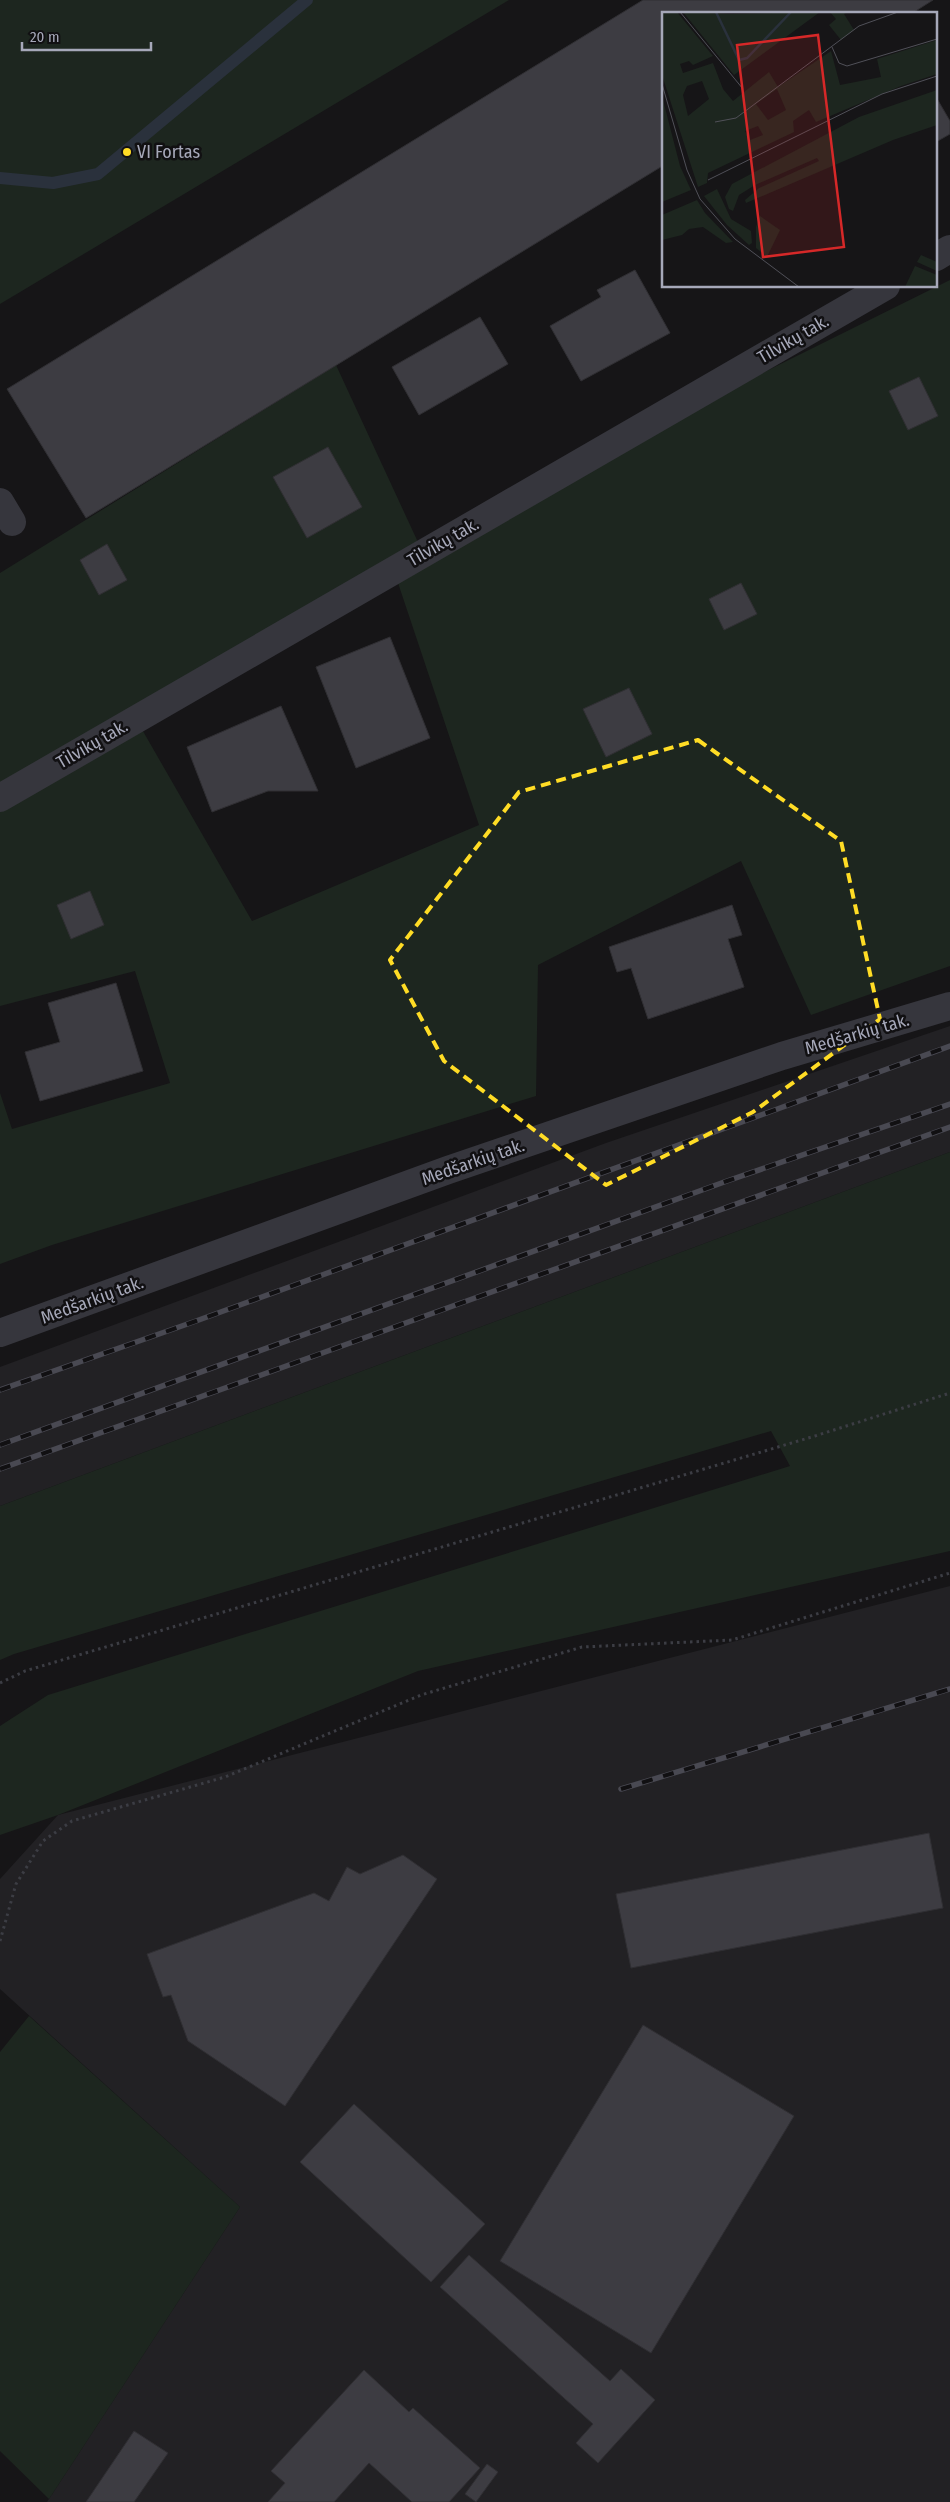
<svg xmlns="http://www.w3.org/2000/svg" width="950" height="2502" font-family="'Fira Sans Condensed',sans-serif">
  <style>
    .built { fill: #222124 }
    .green { fill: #1d261f; fill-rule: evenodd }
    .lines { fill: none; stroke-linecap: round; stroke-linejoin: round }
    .stream { stroke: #2a313c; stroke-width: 12 }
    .building { fill: #3d3c42; stroke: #302f33 }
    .path { stroke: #3c3d44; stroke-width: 3; stroke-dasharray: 2.5 4; stroke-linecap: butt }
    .street { stroke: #36363d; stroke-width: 28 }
    .rail-casing { stroke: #494952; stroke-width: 5.5 }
    .rail { stroke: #111012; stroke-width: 4; stroke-dasharray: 11; stroke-linecap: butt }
    .marked { fill: none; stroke: #ffdc25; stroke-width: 4; stroke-dasharray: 10 6; stroke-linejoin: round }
    .poi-dot { fill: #ffdc25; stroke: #111012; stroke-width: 2 }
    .labels { text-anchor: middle; stroke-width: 5; stroke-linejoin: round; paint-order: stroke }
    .poi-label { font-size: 18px; fill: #a6a8b9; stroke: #111012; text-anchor: start }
    .street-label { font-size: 18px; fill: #a6a8b9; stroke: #111012 }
    .inset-river { fill: none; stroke: #2a313c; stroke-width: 2.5 }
    .inset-road { fill: none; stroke: #505058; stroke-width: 1 }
    .view { fill: #d62828; fill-opacity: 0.15; stroke: #d62828; stroke-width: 2.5 }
    .inset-edge { fill: none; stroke: #a6a8b9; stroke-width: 2.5 }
  </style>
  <rect width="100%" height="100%" fill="#161517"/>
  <g class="built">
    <path d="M 950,1026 L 950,1152 L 0,1506 L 0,1367 L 606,1143 Z"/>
    <path d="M 950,1586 L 950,2502 L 47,2502 L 240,2207 L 0,1989 L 0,1879 L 58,1815 Z"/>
  </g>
  <g class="green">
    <path d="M 0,0 L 509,0 L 0,304 Z"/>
    <path d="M 950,280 L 950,966 L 811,1015 L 741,861 L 538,965 L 536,1096 L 52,1245 L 0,1264 L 0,1093 L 12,1129 L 170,1083 L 135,971 L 0,1006 L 0,573 L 336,365 L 423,553 L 573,467 ZM 394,571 L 479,825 L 252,921 L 136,719 Z"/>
    <path d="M 950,1152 L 950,1551 L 418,1671 L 58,1815 L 0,1835 L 0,1726 L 48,1695 L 790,1466 L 771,1431 L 14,1654 L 0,1660 L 0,1506 Z"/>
    <path d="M 29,2016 L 240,2207 L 49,2499 L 0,2451 L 0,2052 Z"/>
  </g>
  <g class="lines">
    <path class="stream" d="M 0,178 L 53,183 L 98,174 L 307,0"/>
  </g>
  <g class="building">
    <path d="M 643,0 L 933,0 L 911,14 L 664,14 L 664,165 L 86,518 L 7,389 Z"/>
    <path d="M 936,97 L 950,121 L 950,134 L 936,142 Z"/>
    <path d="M 635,270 L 670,333 L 581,381 L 550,326 L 601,297 L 597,290 Z"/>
    <path d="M 480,317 L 508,364 L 419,415 L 392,367 Z"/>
    <path d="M 919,377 L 938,416 L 908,430 L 889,391 Z"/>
    <path d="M 328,447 L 362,507 L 307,538 L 273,477 Z"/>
    <path d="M 107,544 L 127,580 L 99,595 L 80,560 Z"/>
    <path d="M 741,583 L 757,614 L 724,630 L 709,599 Z"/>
    <path d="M 390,637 L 430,738 L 356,768 L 316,667 Z"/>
    <path d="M 629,688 L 652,734 L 606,757 L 583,709 Z"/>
    <path d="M 281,706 L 318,791 L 268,791 L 212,812 L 187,747 Z"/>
    <path d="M 90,891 L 104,925 L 71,939 L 57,905 Z"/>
    <path d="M 732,905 L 742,935 L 728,939 L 744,987 L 648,1019 L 631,968 L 617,972 L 609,947 Z"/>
    <path d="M 116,983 L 143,1071 L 40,1101 L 25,1052 L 60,1042 L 48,1003 Z"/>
    <path d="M 929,1833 L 943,1908 L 631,1968 L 616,1894 Z"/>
    <path d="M 403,1855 L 437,1879 L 285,2106 L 188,2041 L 171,1995 L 163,1997 L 147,1954 L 314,1893 L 329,1901 L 347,1867 L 360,1874 Z"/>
    <path d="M 643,2025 L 794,2116 L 651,2353 L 500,2261 Z"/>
    <path d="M 354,2104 L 485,2224 L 431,2282 L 300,2162 Z"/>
    <path d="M 469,2255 L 610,2381 L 621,2369 L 655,2400 L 598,2463 L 576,2443 L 593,2424 L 440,2287 Z"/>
    <path d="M 364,2370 L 409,2412 L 413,2408 L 480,2468 L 449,2502 L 412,2502 L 369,2463 L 334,2502 L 268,2502 L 285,2483 L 271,2471 Z"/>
    <path d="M 134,2431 L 168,2453 L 134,2502 L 86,2502 Z"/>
    <path d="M 487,2464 L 498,2472 L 476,2502 L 465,2494 Z"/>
  </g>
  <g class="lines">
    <g class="path">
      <path d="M 0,1683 L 25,1671 L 815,1436 L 950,1393"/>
      <path d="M 0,1941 L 16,1884 L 43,1841 L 72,1821 L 225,1777 L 421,1695 L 582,1647 L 732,1640 L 950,1573"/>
    </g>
    <g class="street">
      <path d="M 936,257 L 950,249"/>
      <path d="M 0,502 L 12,522"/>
      <path d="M 0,798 L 886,286"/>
      <path d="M 0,1333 L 448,1170 L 782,1056 L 950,1006"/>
    </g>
    <defs>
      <g id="rail">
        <path d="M 0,1390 L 196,1321 L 950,1046"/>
        <path d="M 0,1445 L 727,1181 L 950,1104"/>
        <path d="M 0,1469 L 950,1127"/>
        <path d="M 621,1789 L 950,1689"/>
      </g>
    </defs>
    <use href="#rail" class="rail-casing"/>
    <use href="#rail" class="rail"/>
  </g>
  <path class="marked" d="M 698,740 L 841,841 L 880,1019 L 753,1112 L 606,1185 L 444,1061 L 390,960 L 519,792 Z"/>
  <circle class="poi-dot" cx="127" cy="152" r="5"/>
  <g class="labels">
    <g class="poi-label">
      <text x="137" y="158">VI Fortas</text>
    </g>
    <g class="street-label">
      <text transform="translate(793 339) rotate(-30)" y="6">Tilvikų tak.</text>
      <text transform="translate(443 542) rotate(-30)" y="6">Tilvikų tak.</text>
      <text transform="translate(92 744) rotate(-30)" y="6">Tilvikų tak.</text>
      <text transform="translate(857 1034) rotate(-16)" y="6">Medšarkių tak.</text>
      <text transform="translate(473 1162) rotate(-19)" y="6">Medšarkių tak.</text>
      <text transform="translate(92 1300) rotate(-20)" y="6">Medšarkių tak.</text>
    </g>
  </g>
  <g transform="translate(662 12)">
    <rect width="275" height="275" fill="#161517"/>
    <path d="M 0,0 L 15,0 L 51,44 L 31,53 L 27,49 L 18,52 L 21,61 L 51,51 L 61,77 L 71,89 L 107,60 L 116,75 L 169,39 L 178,73 L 219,65 L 215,47 L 275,28 L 275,62 L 239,74 L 154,110 L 147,98 L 131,109 L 132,120 L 46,161 L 45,171 L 36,175 L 0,63 ZM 40,69 L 47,87 L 26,104 L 21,83 L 25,74 ZM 115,77 L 124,98 L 106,108 L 94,92 ZM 96,114 L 101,123 L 88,128 L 83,119 ZM 21,0 L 69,2 L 158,0 L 72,63 ZM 168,0 L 186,0 L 182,2 L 192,18 L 179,28 L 167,13 L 174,7 ZM 275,78 L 275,113 L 231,128 L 84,191 L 83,188 L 97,176 L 157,149 L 155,146 L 93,173 L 77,183 L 71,199 L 67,197 L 63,185 L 70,172 L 197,105 ZM 0,84 L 18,154 L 29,178 L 0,190 ZM 55,177 L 69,207 L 89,219 L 90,231 L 87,233 L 65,213 L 42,184 ZM 35,188 L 43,201 L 71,230 L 64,231 L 41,215 L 27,217 L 20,223 L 0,228 L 0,203 ZM 98,204 L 118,218 L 105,245 L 94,236 L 94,215 ZM 259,243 L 275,250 L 275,259 L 255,250 ZM 253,254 L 275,263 L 275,275 L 243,275 Z" fill="#1d261f" fill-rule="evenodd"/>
    <path class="inset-river" d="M 54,0 L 77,48 L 85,46 L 129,0"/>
    <path class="inset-road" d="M 18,0 L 81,77M 170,35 L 177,51 L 185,54 L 275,27M 0,72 L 25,158 L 38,187 L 73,227 L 137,275M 53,110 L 74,106 L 197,14 L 236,0M 46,168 L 220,82 L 275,64"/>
    <path class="view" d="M 156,23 L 182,235 L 101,245 L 75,33 Z"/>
    <rect width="275" height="275" class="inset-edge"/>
  </g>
  <path d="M22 42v8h129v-8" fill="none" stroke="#a6a8b9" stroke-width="2.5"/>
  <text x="30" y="42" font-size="15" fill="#a6a8b9" stroke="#111012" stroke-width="4" paint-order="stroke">20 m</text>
</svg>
